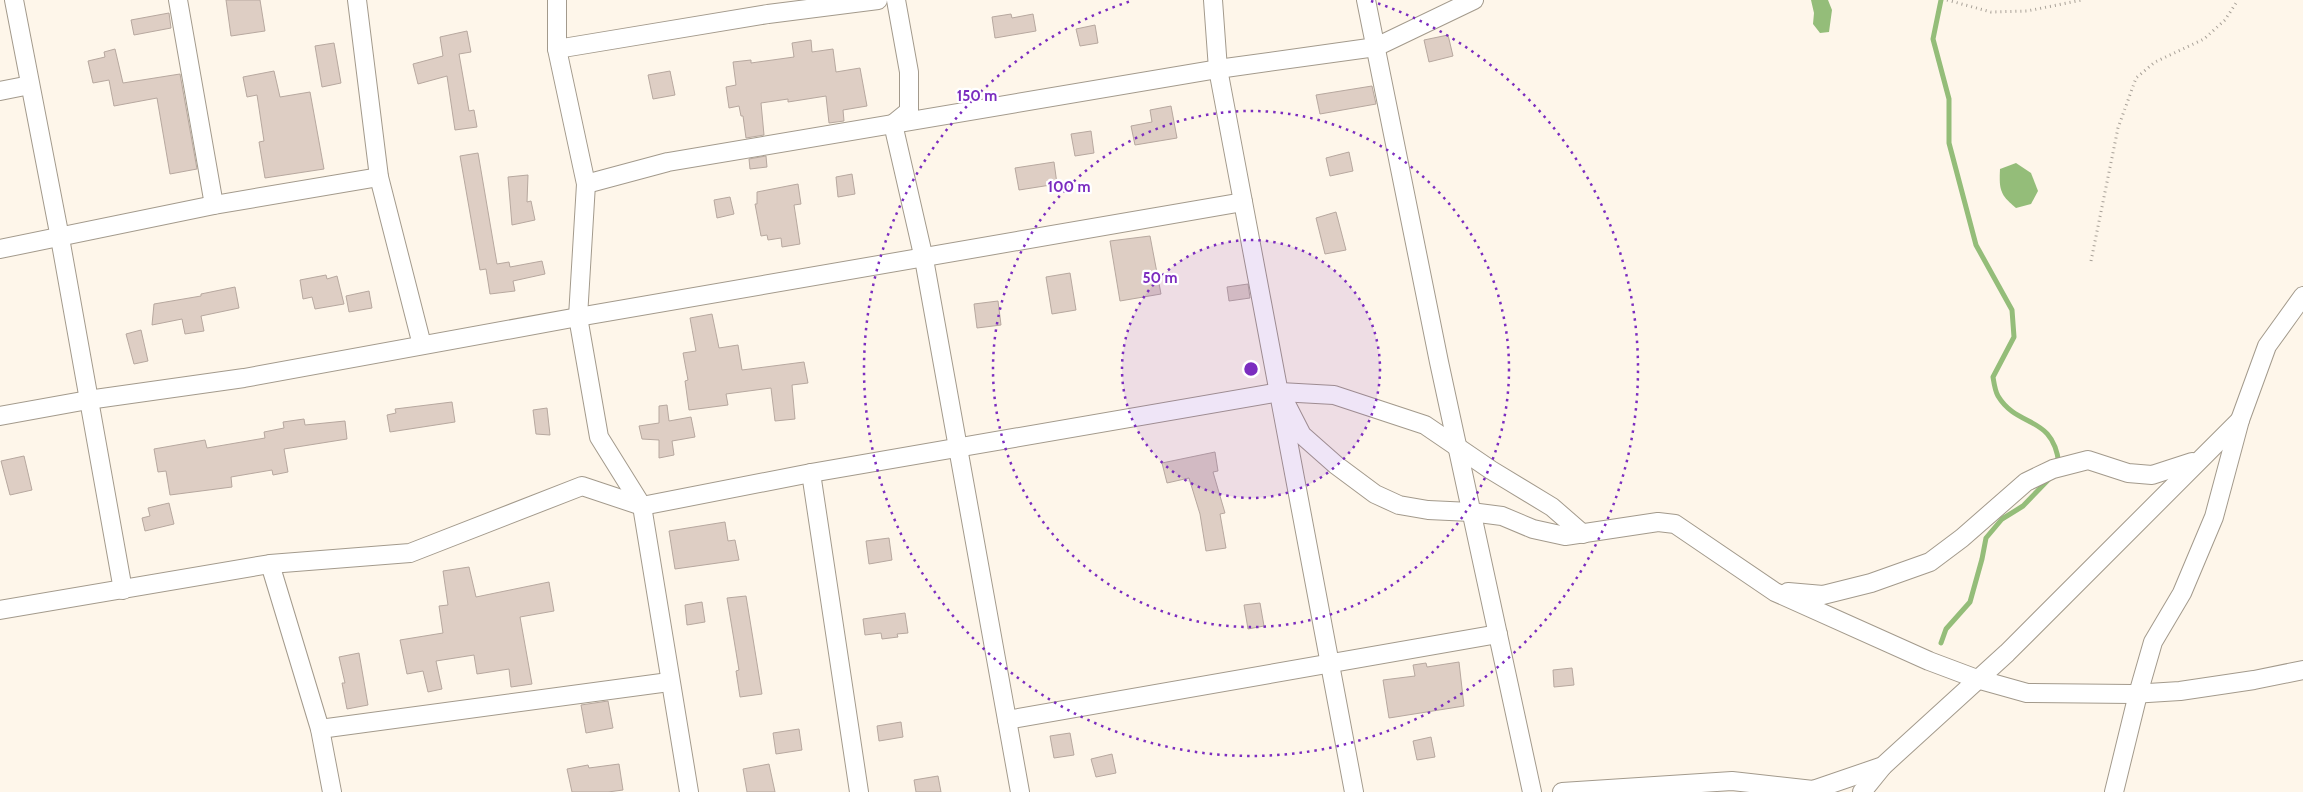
<svg xmlns="http://www.w3.org/2000/svg" width="2303" height="792" font-family="Cabin,sans-serif">
  <style>
    .water { fill: #94bd79 }
    .lines { fill: none; stroke-linecap: round; stroke-linejoin: round }
    .stream { stroke: #94bd79; stroke-width: 5 }
    .building { fill: #decec4; stroke: #b7a89f }
    .minor-casing { stroke: #a39a8c; stroke-width: 20 }
    .path { stroke: #a8a198; stroke-width: 3; stroke-dasharray: 1 4; stroke-linecap: butt }
    .minor { stroke: #fff; stroke-width: 18 }
    .ring { fill: none; stroke: #7b2cbf; stroke-width: 2.5; stroke-dasharray: 2.5 5 }
    .centre { fill: #7b2cbf; stroke: #fff; stroke-width: 2.5 }
    .ring-label { font-size: 15px; text-anchor: middle; font-weight: bold; fill: #7b2cbf; stroke: #fff; stroke-width: 4.5; stroke-linejoin: round; paint-order: stroke }
  </style>
  <rect width="100%" height="100%" fill="#fef6ea"/>
  <g class="water">
    <path d="M 1811,0 L 1828,0 L 1832,10 L 1829,32 L 1820,33 L 1813,24 L 1814,13 Z"/>
    <path d="M 2016,163 L 2031,173 L 2038,191 L 2031,204 L 2016,208 C 2000,195 1999,190 2000,169 Z"/>
  </g>
  <g class="lines">
    <g class="stream">
      <path d="M 1941,0 L 1933,39 L 1949,99 L 1949,143 L 1976,245 L 2012,310 L 2014,337 L 1993,377 C 1994,383 1995,391 1998,396 C 2018,429 2053,414 2059,464"/>
      <path d="M 1941,643 L 1946,629 L 1970,602 L 1982,559 L 1986,538 L 2002,519 L 2023,506 L 2049,479"/>
    </g>
  </g>
  <g class="building">
    <path d="M 226,0 L 260,0 L 265,31 L 231,36 Z"/>
    <path d="M 169,13 L 171,28 L 134,35 L 131,20 Z"/>
    <path d="M 1011,14 L 1012,18 L 1033,14 L 1036,31 L 995,38 L 992,17 Z"/>
    <path d="M 1095,25 L 1098,43 L 1080,46 L 1076,29 Z"/>
    <path d="M 467,31 L 471,52 L 459,54 L 469,111 L 474,110 L 477,127 L 455,130 L 447,76 L 418,84 L 413,64 L 443,56 L 440,37 Z"/>
    <path d="M 1448,35 L 1453,56 L 1429,62 L 1424,40 Z"/>
    <path d="M 811,40 L 812,52 L 833,49 L 836,72 L 860,68 L 867,106 L 843,110 L 844,121 L 829,123 L 826,96 L 788,102 L 788,99 L 761,103 L 764,135 L 746,138 L 743,116 L 741,116 L 739,106 L 729,108 L 726,87 L 736,85 L 733,62 L 751,60 L 751,63 L 794,57 L 792,43 Z"/>
    <path d="M 334,43 L 341,83 L 322,87 L 315,46 Z"/>
    <path d="M 115,49 L 123,83 L 180,74 L 197,169 L 170,174 L 157,98 L 114,106 L 109,80 L 93,83 L 88,61 L 105,57 L 104,52 Z"/>
    <path d="M 274,71 L 280,97 L 310,92 L 324,169 L 265,178 L 259,142 L 264,141 L 257,95 L 247,97 L 243,77 Z"/>
    <path d="M 670,71 L 675,95 L 653,99 L 648,75 Z"/>
    <path d="M 1372,86 L 1376,104 L 1320,114 L 1316,95 Z"/>
    <path d="M 1171,106 L 1177,138 L 1135,145 L 1131,126 L 1152,122 L 1150,110 Z"/>
    <path d="M 1091,131 L 1094,153 L 1075,156 L 1071,134 Z"/>
    <path d="M 1349,152 L 1353,171 L 1330,176 L 1326,158 Z"/>
    <path d="M 478,153 L 497,264 L 509,262 L 510,267 L 542,261 L 545,274 L 513,281 L 515,291 L 490,294 L 486,269 L 480,270 L 460,156 Z"/>
    <path d="M 766,156 L 767,167 L 750,169 L 749,159 Z"/>
    <path d="M 1054,162 L 1057,184 L 1019,190 L 1015,168 Z"/>
    <path d="M 852,174 L 855,194 L 838,197 L 836,177 Z"/>
    <path d="M 528,175 L 527,202 L 531,201 L 535,220 L 512,225 L 508,177 Z"/>
    <path d="M 798,184 L 801,204 L 794,205 L 800,244 L 782,247 L 781,238 L 768,240 L 767,235 L 761,236 L 755,204 L 757,204 L 757,192 Z"/>
    <path d="M 730,197 L 734,214 L 717,218 L 714,200 Z"/>
    <path d="M 1336,212 L 1346,250 L 1325,254 L 1316,218 Z"/>
    <path d="M 1150,236 L 1161,294 L 1120,301 L 1110,241 Z"/>
    <path d="M 1070,273 L 1076,310 L 1052,314 L 1046,277 Z"/>
    <path d="M 326,275 L 327,279 L 337,276 L 344,304 L 315,309 L 312,297 L 303,299 L 300,280 Z"/>
    <path d="M 1248,284 L 1250,298 L 1229,301 L 1227,287 Z"/>
    <path d="M 235,287 L 239,308 L 201,316 L 204,331 L 185,334 L 182,319 L 152,325 L 154,304 L 201,296 L 201,294 Z"/>
    <path d="M 369,291 L 372,308 L 349,312 L 346,296 Z"/>
    <path d="M 998,301 L 1001,325 L 977,328 L 974,304 Z"/>
    <path d="M 712,314 L 719,348 L 738,345 L 742,370 L 804,362 L 808,383 L 792,385 L 795,419 L 775,421 L 771,388 L 726,394 L 728,405 L 689,410 L 685,381 L 688,380 L 683,353 L 696,351 L 690,318 Z"/>
    <path d="M 141,330 L 148,361 L 134,364 L 126,334 Z"/>
    <path d="M 452,402 L 455,422 L 390,432 L 387,415 L 396,413 L 395,409 Z"/>
    <path d="M 667,405 L 669,421 L 691,417 L 695,437 L 672,441 L 674,455 L 659,458 L 659,440 L 642,439 L 639,426 L 659,423 L 659,406 Z"/>
    <path d="M 547,408 L 550,435 L 536,434 L 533,410 Z"/>
    <path d="M 304,419 L 305,425 L 345,421 L 347,439 L 284,449 L 288,472 L 273,475 L 272,470 L 231,477 L 232,487 L 170,495 L 166,471 L 158,472 L 154,449 L 205,440 L 207,448 L 265,438 L 264,432 L 284,428 L 283,422 Z"/>
    <path d="M 1215,452 L 1218,471 L 1213,472 L 1225,513 L 1220,514 L 1226,548 L 1206,551 L 1200,514 L 1189,478 L 1167,483 L 1162,463 Z"/>
    <path d="M 24,456 L 32,490 L 10,495 L 1,461 Z"/>
    <path d="M 169,503 L 174,524 L 145,531 L 142,518 L 150,516 L 148,508 Z"/>
    <path d="M 725,522 L 728,541 L 735,540 L 739,560 L 675,569 L 669,531 Z"/>
    <path d="M 889,538 L 892,560 L 869,564 L 866,541 Z"/>
    <path d="M 469,567 L 476,597 L 549,582 L 554,611 L 520,617 L 532,684 L 511,687 L 509,669 L 477,674 L 474,655 L 436,661 L 442,689 L 428,692 L 423,671 L 407,674 L 400,640 L 443,633 L 439,606 L 448,605 L 443,571 Z"/>
    <path d="M 746,596 L 762,694 L 740,697 L 736,671 L 739,670 L 727,598 Z"/>
    <path d="M 702,602 L 705,622 L 687,625 L 685,605 Z"/>
    <path d="M 1260,603 L 1264,626 L 1248,629 L 1244,605 Z"/>
    <path d="M 905,613 L 908,633 L 897,634 L 898,637 L 882,639 L 881,633 L 865,635 L 863,619 Z"/>
    <path d="M 359,653 L 368,705 L 347,709 L 342,683 L 345,683 L 339,657 Z"/>
    <path d="M 1459,662 L 1464,706 L 1389,718 L 1383,680 L 1415,676 L 1413,665 L 1426,663 L 1427,667 Z"/>
    <path d="M 1572,668 L 1574,685 L 1554,687 L 1553,670 Z"/>
    <path d="M 608,701 L 613,728 L 586,733 L 581,705 Z"/>
    <path d="M 901,722 L 903,737 L 879,741 L 877,726 Z"/>
    <path d="M 799,729 L 802,750 L 776,754 L 773,733 Z"/>
    <path d="M 1070,733 L 1074,755 L 1054,758 L 1050,736 Z"/>
    <path d="M 1431,737 L 1435,757 L 1417,760 L 1413,741 Z"/>
    <path d="M 1112,754 L 1116,773 L 1096,777 L 1091,759 Z"/>
    <path d="M 619,764 L 623,790 L 608,792 L 572,792 L 567,769 L 588,765 L 589,768 Z"/>
    <path d="M 769,764 L 775,792 L 747,792 L 743,769 Z"/>
    <path d="M 938,776 L 941,792 L 916,792 L 914,780 Z"/>
  </g>
  <g class="lines">
    <defs>
      <g id="minor">
        <path d="M 14,0 L 60,238 L 123,590"/>
        <path d="M 178,0 L 214,205"/>
        <path d="M 357,0 L 379,177 L 422,345"/>
        <path d="M 557,0 L 557,49 L 586,184 L 578,317 L 599,437 L 642,506 L 689,792"/>
        <path d="M 896,0 L 909,72 L 909,111 L 893,124 L 924,259 L 1020,792"/>
        <path d="M 1213,0 L 1218,69 L 1354,792"/>
        <path d="M 1366,0 L 1439,362 L 1532,792"/>
        <path d="M 557,49 L 768,14 L 878,0"/>
        <path d="M 0,91 L 30,85"/>
        <path d="M 586,184 L 668,162 L 1218,69 L 1376,47 L 1474,0"/>
        <path d="M 0,249 L 214,205 L 379,177"/>
        <path d="M 1280,392 L 1302,435 L 1336,465 L 1375,494 L 1399,505 L 1428,510 L 1471,512 L 1502,516 L 1533,529 L 1565,536 L 1658,522 L 1675,524 L 1775,592 L 1929,661 L 1977,679 L 2027,693 L 2132,694 L 2180,691 L 2254,680 L 2303,670"/>
        <path d="M 0,416 L 88,400 L 244,378 L 578,317 L 1243,202"/>
        <path d="M 811,473 L 859,792"/>
        <path d="M 270,564 L 320,729 L 332,792"/>
        <path d="M 1788,592 L 1823,595 L 1871,583 L 1930,562 L 1962,538 L 2026,482 L 2053,469 L 2088,460 L 2128,473 L 2152,475 L 2192,462"/>
        <path d="M 0,610 L 270,564 L 410,553 L 582,486 L 642,506 L 811,473 L 1280,392 L 1334,395 L 1425,425 L 1491,470 L 1552,507 L 1583,534"/>
        <path d="M 1007,720 L 1498,634"/>
        <path d="M 320,729 L 669,682"/>
        <path d="M 1562,792 L 1732,781 L 1813,790 L 1883,766 L 2007,653 L 2240,420 L 2267,346 L 2303,296"/>
        <path d="M 1862,792 L 1883,766"/>
        <path d="M 2114,792 L 2138,694 L 2153,642 L 2182,593 L 2214,517 L 2240,420"/>
      </g>
    </defs>
    <use href="#minor" class="minor-casing"/>
    <g class="path">
      <path d="M 1947,0 L 1991,12 L 2027,11 L 2082,0"/>
      <path d="M 2091,261 L 2118,128 L 2136,78 L 2155,62 L 2204,39 L 2225,20 L 2238,0"/>
    </g>
    <use href="#minor" class="minor"/>
  </g>
  <circle cx="1251" cy="369" r="129" fill="#7b2cbf" fill-opacity=".12"/>
  <g class="ring">
    <circle cx="1251" cy="369" r="129"/>
    <circle cx="1251" cy="369" r="258"/>
    <path d="M1371 1A387 387 0 1 1 1131 1"/>
  </g>
  <circle cx="1251" cy="369" r="8" class="centre"/>
  <g class="ring-label">
    <text x="977" y="101">150 m</text>
    <text x="1069" y="192">100 m</text>
    <text x="1160" y="283">50 m</text>
  </g>
</svg>
